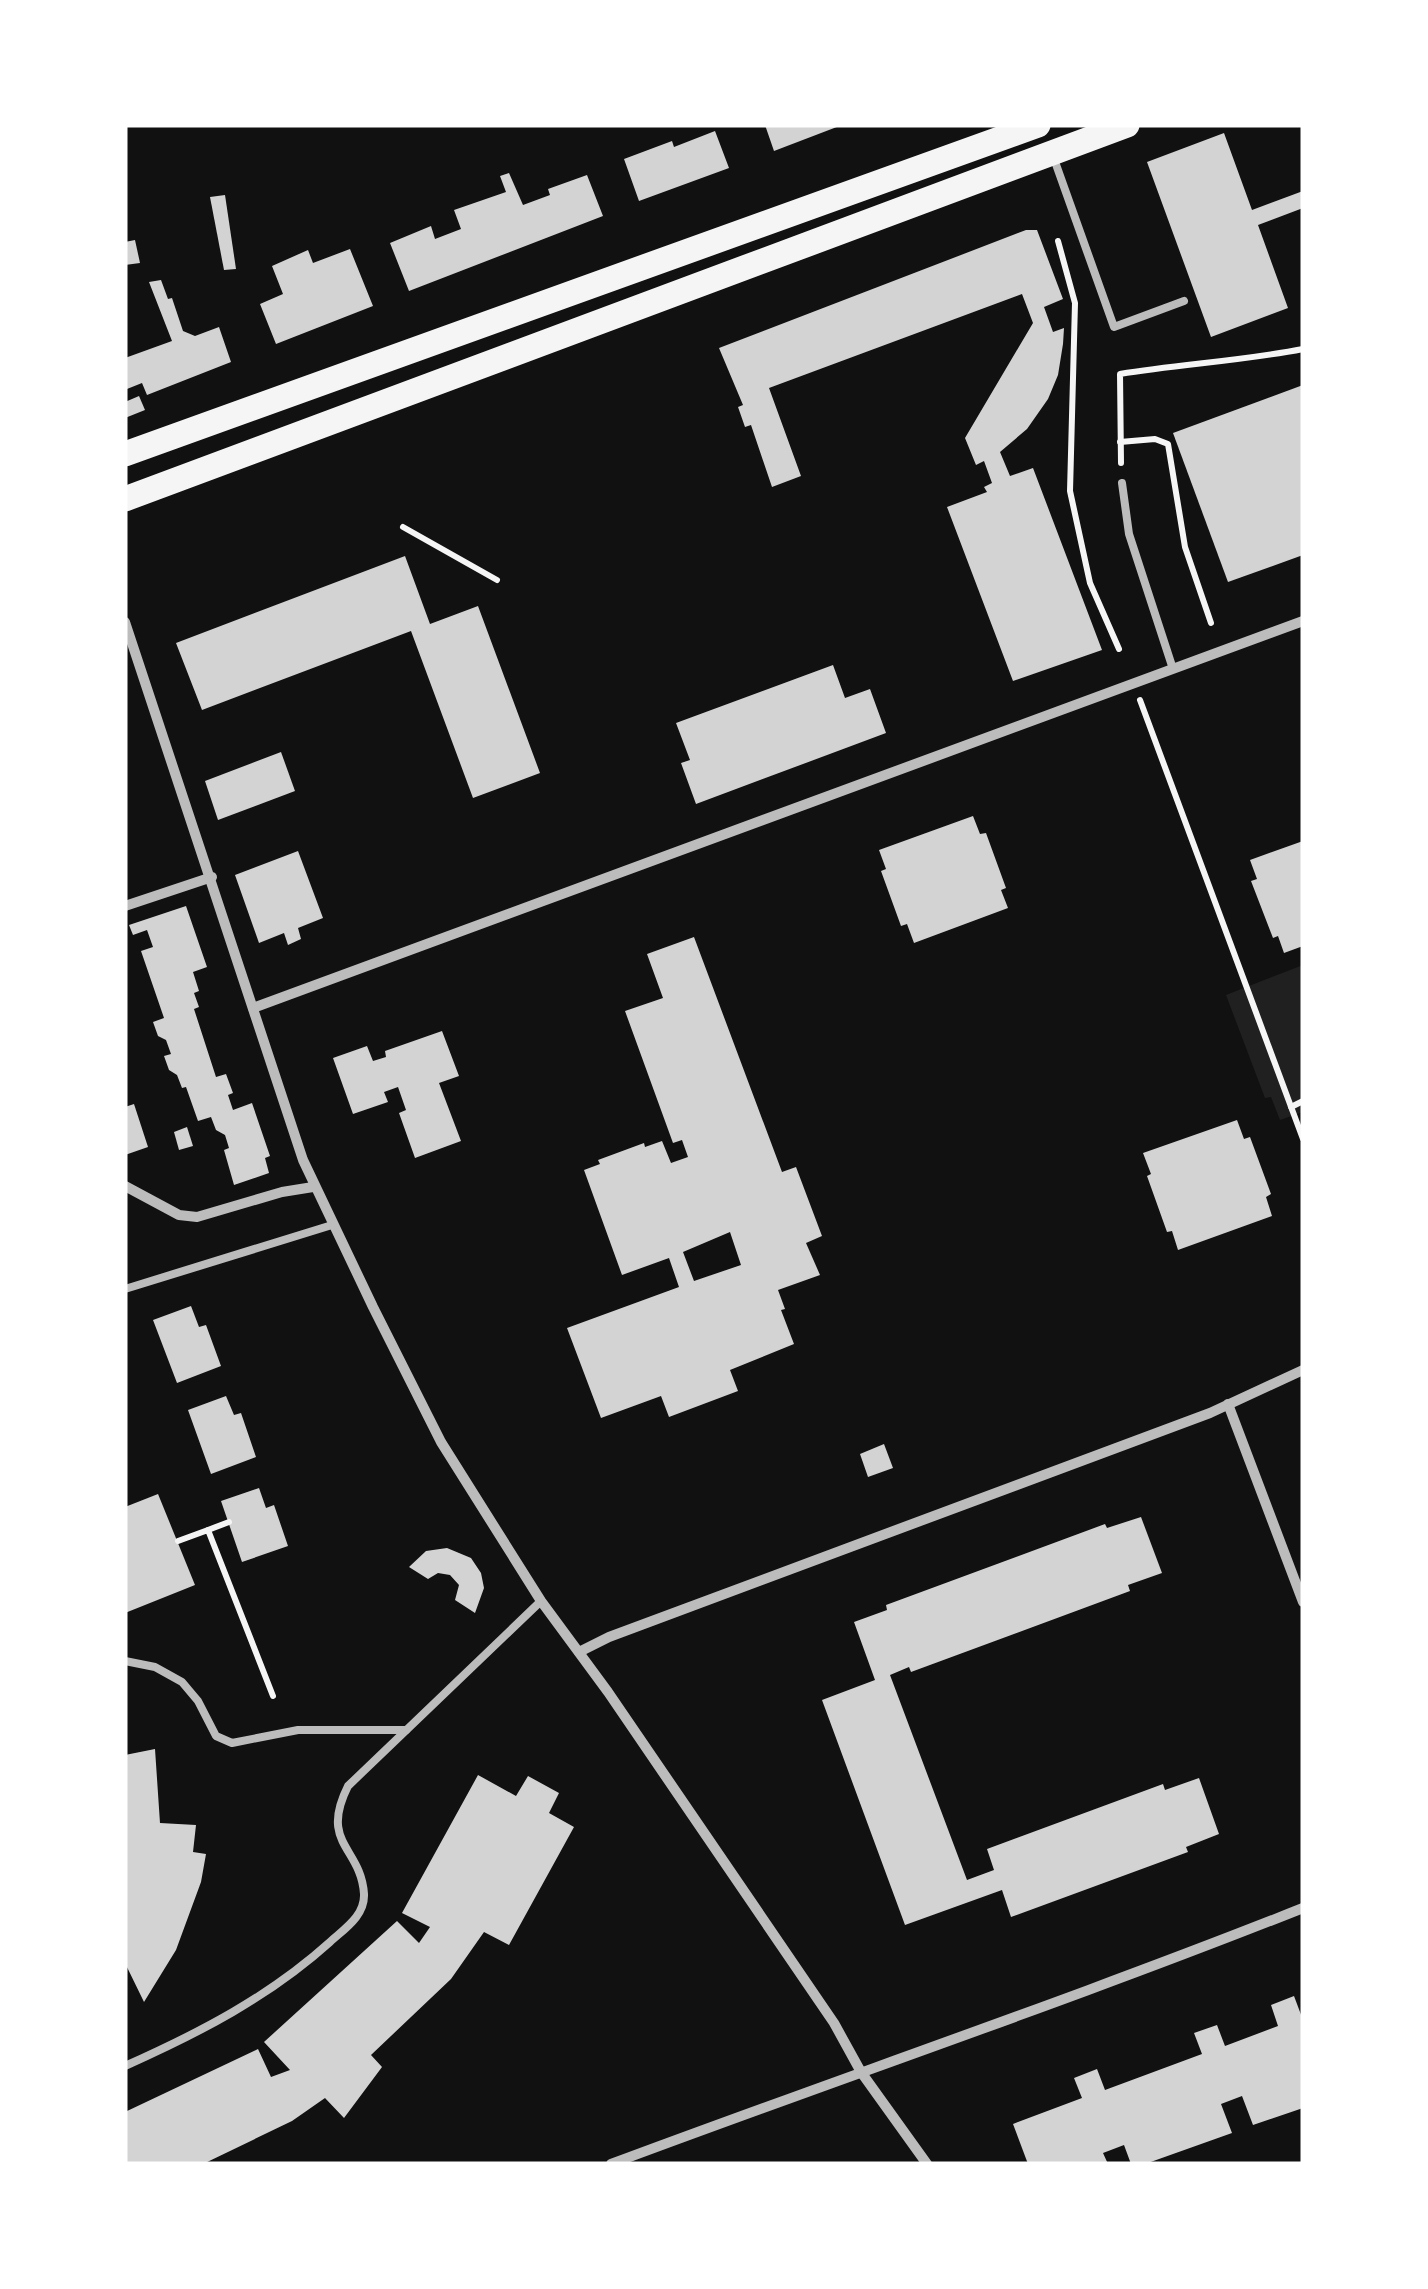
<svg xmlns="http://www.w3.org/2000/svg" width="1428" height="2289" font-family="Poppins,sans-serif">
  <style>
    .green { fill: #202020 }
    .building { fill: #d3d3d3; fill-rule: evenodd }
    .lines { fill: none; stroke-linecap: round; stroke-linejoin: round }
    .path { stroke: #f5f5f5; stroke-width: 6 }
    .service { stroke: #bcbcbc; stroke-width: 8 }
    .minor { stroke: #bcbcbc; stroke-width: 10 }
    .primary { stroke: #f5f5f5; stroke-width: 25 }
  </style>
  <rect width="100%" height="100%" fill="#111"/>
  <path class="green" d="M 1303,965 L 1303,1112 L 1280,1120 L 1271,1097 L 1265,1098 L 1226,995 Z"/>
  <g class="building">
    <path d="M 765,125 L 842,125 L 774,151 Z"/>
    <path d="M 715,131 L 729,168 L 639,201 L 624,159 L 672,141 L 674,147 Z"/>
    <path d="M 1224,133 L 1252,210 L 1303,191 L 1303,208 L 1258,225 L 1288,308 L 1211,337 L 1147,162 Z"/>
    <path d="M 509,173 L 523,205 L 550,195 L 548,189 L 587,175 L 603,216 L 409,291 L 390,243 L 431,226 L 435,239 L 461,229 L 454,210 L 506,192 L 500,176 Z"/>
    <path d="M 225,195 L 236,269 L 224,270 L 210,197 Z"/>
    <path d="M 1026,230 L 1037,230 L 1063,299 L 1044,307 L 1053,332 L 1064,328 L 1063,344 L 1058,375 L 1048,399 L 1027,429 L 1000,452 L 1010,476 L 1033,468 L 1102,650 L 1013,681 L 947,507 L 987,492 L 984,487 L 992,483 L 984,461 L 976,465 L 965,438 L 1033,323 L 1022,294 L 769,388 L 801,476 L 772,487 L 751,425 L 745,427 L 738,407 L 743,405 L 719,348 Z"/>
    <path d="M 135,240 L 140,263 L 125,265 L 125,242 Z"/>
    <path d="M 350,249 L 373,306 L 276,344 L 260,304 L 283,294 L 272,266 L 308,250 L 313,263 Z"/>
    <path d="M 161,280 L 168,299 L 172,298 L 183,331 L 195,336 L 219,327 L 231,362 L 147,395 L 142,383 L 127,389 L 125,358 L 172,341 L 149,282 Z"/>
    <path d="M 1303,385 L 1303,555 L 1228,582 L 1173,433 Z"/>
    <path d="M 139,396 L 145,410 L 125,418 L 125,402 Z"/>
    <path d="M 405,556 L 430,624 L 478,606 L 540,773 L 473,798 L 411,631 L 202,710 L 176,643 Z"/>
    <path d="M 833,665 L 845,698 L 870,689 L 886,733 L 696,804 L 681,763 L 690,760 L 676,723 Z"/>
    <path d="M 281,752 L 295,791 L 218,820 L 205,781 Z"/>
    <path d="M 973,816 L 980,834 L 986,833 L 1006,888 L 1001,890 L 1008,908 L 914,943 L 907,924 L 901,926 L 881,871 L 886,869 L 879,850 Z"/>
    <path d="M 1303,841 L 1303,946 L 1284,953 L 1278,936 L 1273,938 L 1251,881 L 1257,879 L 1250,860 Z"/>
    <path d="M 298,851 L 323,918 L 298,928 L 301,939 L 288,945 L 284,933 L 259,943 L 235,875 Z"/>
    <path d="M 186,906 L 207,967 L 193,972 L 199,991 L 194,993 L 199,1007 L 194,1009 L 216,1077 L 226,1074 L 233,1093 L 228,1095 L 233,1110 L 252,1103 L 270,1156 L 265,1158 L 269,1173 L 234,1185 L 224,1150 L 229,1148 L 225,1135 L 216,1130 L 211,1117 L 198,1121 L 186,1087 L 182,1088 L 177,1075 L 169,1070 L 164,1056 L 171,1054 L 166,1040 L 158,1036 L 153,1022 L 164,1018 L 141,951 L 153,947 L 147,930 L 133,935 L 129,925 Z"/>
    <path d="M 694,937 L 782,1172 L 796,1167 L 822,1236 L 806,1243 L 820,1275 L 778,1290 L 785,1309 L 781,1310 L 794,1344 L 730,1370 L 738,1391 L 669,1417 L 661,1396 L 601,1418 L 567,1328 L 679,1287 L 669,1258 L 622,1275 L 584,1170 L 600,1164 L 598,1160 L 644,1143 L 645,1147 L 662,1141 L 671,1163 L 688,1157 L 682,1140 L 673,1143 L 625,1011 L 663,998 L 647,954 ZM 730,1232 L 741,1265 L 694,1281 L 683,1252 Z"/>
    <path d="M 442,1031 L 459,1076 L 439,1083 L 461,1141 L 415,1158 L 399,1113 L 406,1110 L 398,1087 L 384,1092 L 388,1102 L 353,1114 L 333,1058 L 367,1046 L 373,1061 L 386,1057 L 385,1051 Z"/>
    <path d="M 134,1104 L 148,1147 L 125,1155 L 125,1107 Z"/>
    <path d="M 1237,1120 L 1244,1139 L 1250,1137 L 1271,1194 L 1266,1197 L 1272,1216 L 1178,1250 L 1172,1231 L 1167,1232 L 1147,1176 L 1151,1174 L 1143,1153 Z"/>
    <path d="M 187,1127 L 193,1146 L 179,1150 L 174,1132 Z"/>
    <path d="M 191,1306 L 199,1327 L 206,1325 L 221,1366 L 177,1383 L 153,1320 Z"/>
    <path d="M 226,1396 L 234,1415 L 241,1413 L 256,1457 L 211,1474 L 188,1410 Z"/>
    <path d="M 884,1444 L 893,1468 L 868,1477 L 860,1454 Z"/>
    <path d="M 259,1488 L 266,1508 L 274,1505 L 288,1546 L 242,1562 L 221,1501 Z"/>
    <path d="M 158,1494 L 195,1585 L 125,1613 L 125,1507 Z"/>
    <path d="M 1141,1517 L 1162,1573 L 1128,1585 L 1130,1591 L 911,1672 L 909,1667 L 890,1675 L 967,1880 L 994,1870 L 987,1849 L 1163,1784 L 1165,1790 L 1199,1778 L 1219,1834 L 1186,1847 L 1188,1852 L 1011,1917 L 1002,1890 L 905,1925 L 822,1700 L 875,1680 L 854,1622 L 887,1610 L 886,1605 L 1105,1524 L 1107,1528 Z"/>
    <path d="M 447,1548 L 471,1558 L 481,1573 L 484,1588 L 475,1613 L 455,1600 L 459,1585 L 450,1575 L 438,1573 L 428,1579 L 409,1567 L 426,1551 Z"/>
    <path d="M 155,1749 L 160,1823 L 196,1825 L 193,1852 L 206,1854 L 201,1882 L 176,1950 L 144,2002 L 125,1963 L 125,1755 Z"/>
    <path d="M 478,1775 L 516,1796 L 528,1776 L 559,1793 L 549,1813 L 574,1827 L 509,1945 L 484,1932 L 451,1979 L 371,2055 L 382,2067 L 344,2118 L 325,2098 L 292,2121 L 203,2164 L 125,2164 L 125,2112 L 258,2049 L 271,2077 L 290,2070 L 264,2042 L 397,1921 L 419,1943 L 430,1927 L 402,1913 Z"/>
    <path d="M 1294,1996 L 1303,2020 L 1303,2108 L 1253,2125 L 1242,2096 L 1221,2104 L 1232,2133 L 1145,2164 L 1131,2164 L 1124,2145 L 1103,2153 L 1108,2164 L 1028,2164 L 1013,2124 L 1082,2098 L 1074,2078 L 1097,2069 L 1105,2090 L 1202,2054 L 1194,2033 L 1217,2025 L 1225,2046 L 1278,2026 L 1271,2005 Z"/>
  </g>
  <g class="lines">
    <g class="path">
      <path d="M 1058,241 L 1075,303 L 1070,491 L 1090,583 L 1119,649"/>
      <path d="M 1120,442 L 1155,439 L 1168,444 L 1185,547 L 1211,623"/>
      <path d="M 1121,463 L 1120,374 C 1181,364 1242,361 1303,349"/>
      <path d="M 403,527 L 497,580"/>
      <path d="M 1140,700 L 1303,1139"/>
      <path d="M 1291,1107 L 1303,1101"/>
      <path d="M 208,1530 L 229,1522"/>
      <path d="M 178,1541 L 208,1530 L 273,1696"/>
    </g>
    <g class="service">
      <path d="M 1053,156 L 1114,327 L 1184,301"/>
      <path d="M 1122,483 L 1129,534 L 1173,669"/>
      <path d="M 125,1289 L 332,1225"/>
      <path d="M 125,1661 L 155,1667 L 182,1682 L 198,1701 L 216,1736 L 232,1743 L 298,1730 L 406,1730"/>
      <path d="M 125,2066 C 199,2033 269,1997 330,1942 C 344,1929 365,1916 364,1894 C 361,1847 319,1844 348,1786 L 541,1601"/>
    </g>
    <g class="minor">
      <path d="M 125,622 L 303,1160 L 373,1307 L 441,1442 L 541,1601 L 608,1692 L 834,2023 L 861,2072 L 927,2164"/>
      <path d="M 125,906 L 212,877"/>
      <path d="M 253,1008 L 1303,621"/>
      <path d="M 125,1186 L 179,1215 L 197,1217 L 282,1192 L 313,1187"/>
      <path d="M 1228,1404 L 1303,1602"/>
      <path d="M 579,1652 L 609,1637 L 1210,1413 L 1303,1370"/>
      <path d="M 611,2164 C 841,2078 1074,1999 1303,1908"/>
    </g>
    <g class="primary">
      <path d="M 125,454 L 1038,125"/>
      <path d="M 125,499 L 1127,125"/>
    </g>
  </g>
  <rect width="1428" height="2289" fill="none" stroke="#ffffff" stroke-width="255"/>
</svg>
